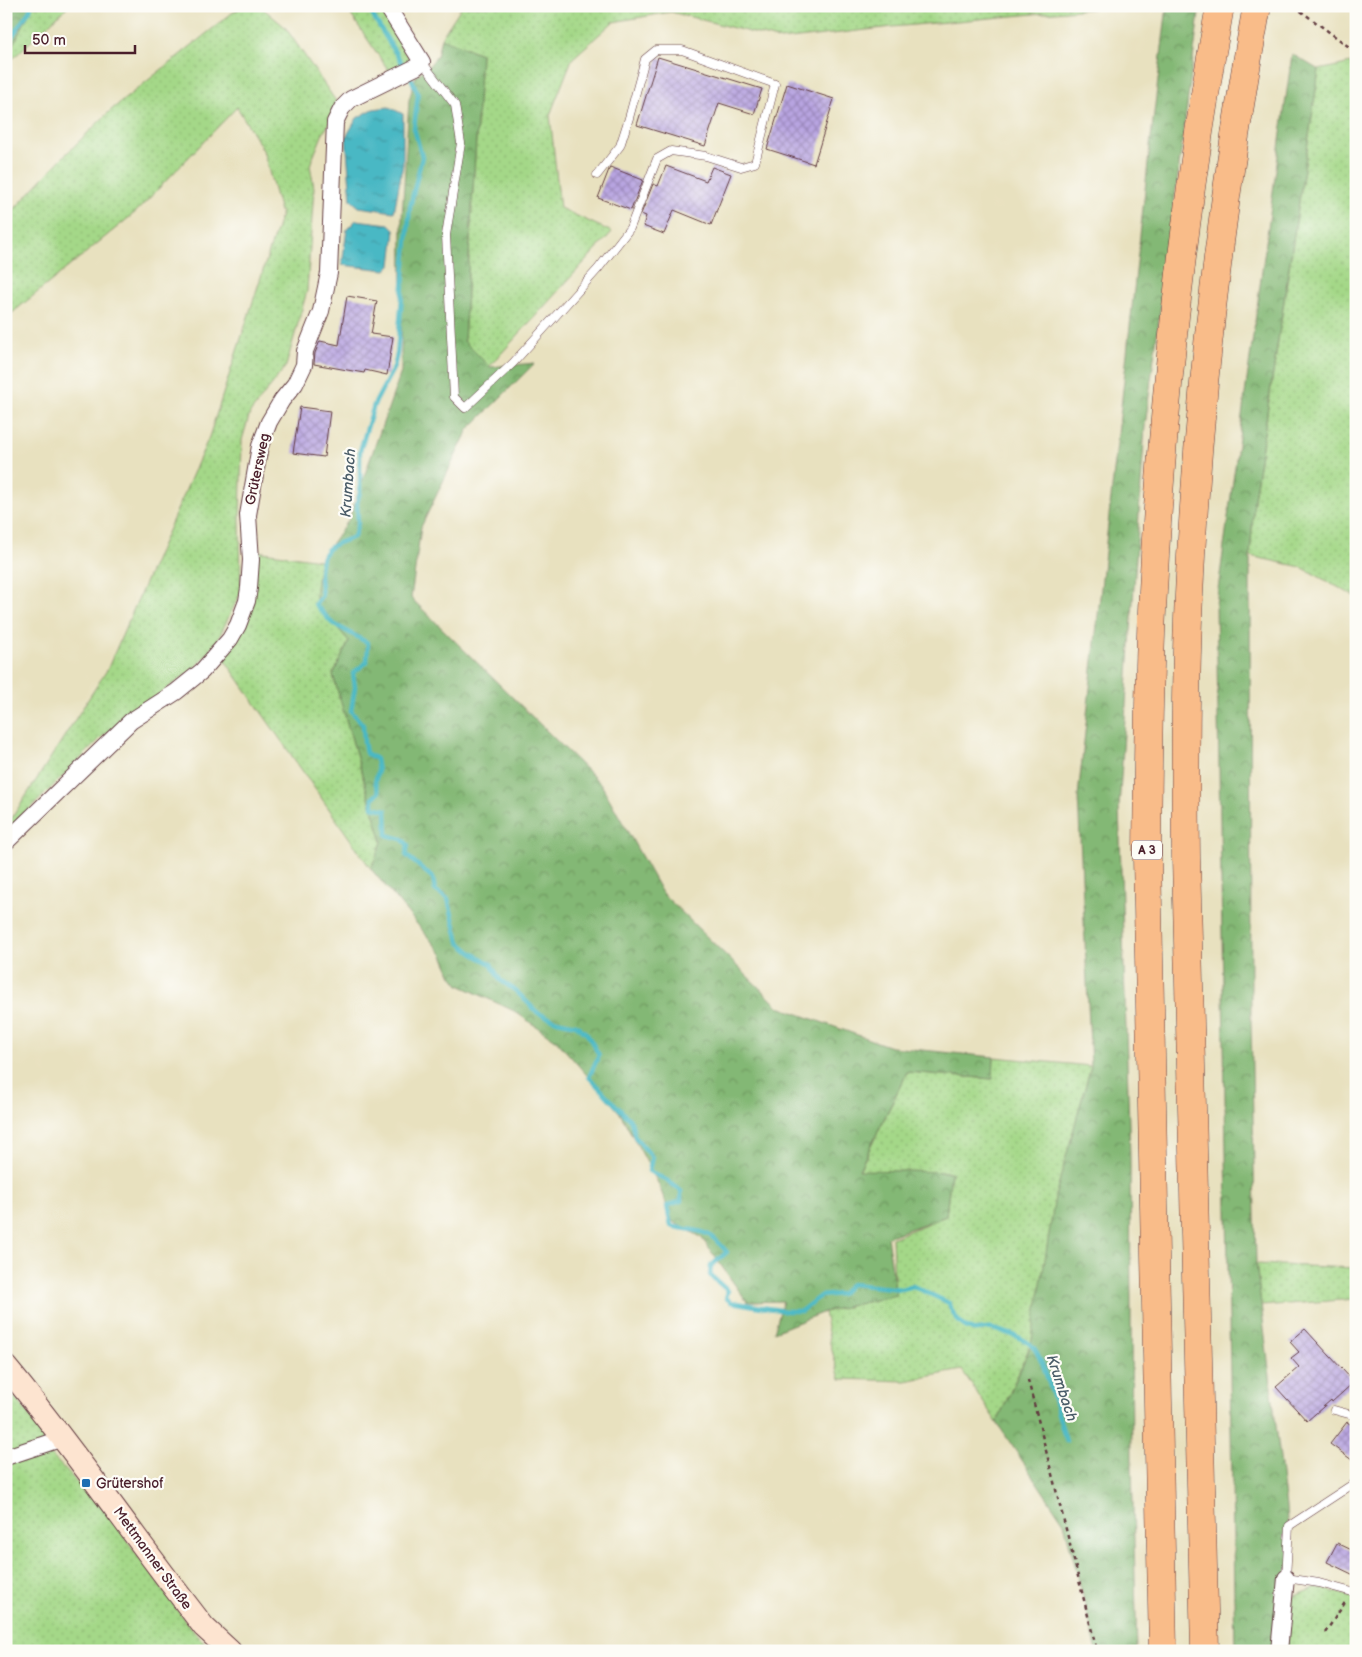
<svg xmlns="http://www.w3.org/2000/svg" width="1362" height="1657" font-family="'Balsamiq Sans',sans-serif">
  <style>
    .grass { fill: url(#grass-dots); stroke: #777c5a }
    .forest { fill: url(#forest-crowns); stroke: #666c50 }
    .water { fill: url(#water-ripples); stroke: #4a6c78 }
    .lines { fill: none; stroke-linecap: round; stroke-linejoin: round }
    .stream { stroke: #4ab8c4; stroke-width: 4.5 }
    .building { fill: url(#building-cross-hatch) }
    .lane-casing { stroke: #623c41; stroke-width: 9 }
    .street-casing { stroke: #623c41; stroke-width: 18 }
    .secondary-casing { stroke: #623c41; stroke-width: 24 }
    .highway-casing { stroke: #623c41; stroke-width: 29 }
    .path { stroke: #623c41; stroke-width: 2.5; stroke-dasharray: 4 4; stroke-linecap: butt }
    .lane { stroke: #fff; stroke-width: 8 }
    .street { stroke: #fff; stroke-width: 16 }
    .secondary { stroke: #fde4d0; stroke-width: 22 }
    .highway { stroke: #f9bc89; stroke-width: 28 }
    .poi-dot { fill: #1f6fb2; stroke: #fdfcf7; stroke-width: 2 }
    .labels { text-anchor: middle; stroke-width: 4.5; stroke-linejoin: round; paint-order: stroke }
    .shield { fill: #fdfcf7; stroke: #806168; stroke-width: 1 }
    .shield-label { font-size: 12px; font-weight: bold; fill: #4a1f2b }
    .street-label { font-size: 14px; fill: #4a1f2b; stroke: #fdfcf7 }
    .poi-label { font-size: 14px; fill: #4a1f2b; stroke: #fdfcf7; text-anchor: start }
    .water-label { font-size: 15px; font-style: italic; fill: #4a5c68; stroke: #fdfcf7 }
  </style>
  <defs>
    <pattern id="grass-dots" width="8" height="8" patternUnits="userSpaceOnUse" patternTransform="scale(1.25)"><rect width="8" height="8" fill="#a4d888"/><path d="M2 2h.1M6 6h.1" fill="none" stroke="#8fb976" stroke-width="1.8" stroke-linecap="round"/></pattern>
    <pattern id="forest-crowns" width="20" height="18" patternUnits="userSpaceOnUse" patternTransform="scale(1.25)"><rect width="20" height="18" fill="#83b874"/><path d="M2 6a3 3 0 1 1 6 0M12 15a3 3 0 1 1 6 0" fill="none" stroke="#6d955f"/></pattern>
    <pattern id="water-ripples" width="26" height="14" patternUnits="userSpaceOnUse" patternTransform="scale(1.25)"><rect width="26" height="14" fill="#4ab8c4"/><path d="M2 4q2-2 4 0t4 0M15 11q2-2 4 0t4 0" fill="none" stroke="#40959f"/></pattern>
    <pattern id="building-cross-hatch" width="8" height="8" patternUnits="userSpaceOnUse" patternTransform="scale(1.25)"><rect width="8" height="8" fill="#b8a4e1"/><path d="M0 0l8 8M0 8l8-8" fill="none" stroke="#9885b7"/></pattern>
  </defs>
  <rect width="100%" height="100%" fill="#fdfcf7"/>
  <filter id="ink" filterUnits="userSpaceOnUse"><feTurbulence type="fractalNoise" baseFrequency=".02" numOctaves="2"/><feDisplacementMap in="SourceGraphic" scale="10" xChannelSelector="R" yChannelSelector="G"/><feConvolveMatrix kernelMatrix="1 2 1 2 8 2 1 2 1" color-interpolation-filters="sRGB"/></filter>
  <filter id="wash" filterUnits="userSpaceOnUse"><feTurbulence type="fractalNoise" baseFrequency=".0096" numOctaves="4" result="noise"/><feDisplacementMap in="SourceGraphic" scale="20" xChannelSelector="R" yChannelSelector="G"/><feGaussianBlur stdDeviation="1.12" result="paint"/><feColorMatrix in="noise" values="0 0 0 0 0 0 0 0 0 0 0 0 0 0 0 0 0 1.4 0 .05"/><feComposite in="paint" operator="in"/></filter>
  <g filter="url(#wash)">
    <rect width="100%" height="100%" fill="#e8e1bf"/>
    <g class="grass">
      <path d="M 33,6 L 68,6 L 6,65 L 6,58 Z"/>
      <path d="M 244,6 L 260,6 L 285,27 L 340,107 L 323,133 L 310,165 L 314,188 L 307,291 L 286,366 L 250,413 L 242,440 L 240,520 L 241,592 L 216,643 L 195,668 L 103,736 L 6,833 L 6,827 L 107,670 L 209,437 L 281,215 L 263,150 L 237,107 L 137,211 L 6,318 L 6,218 L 60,160 L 111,110 L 232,13 Z"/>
      <path d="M 345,6 L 385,6 L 412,52 L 412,65 L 393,77 Z"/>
      <path d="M 462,6 L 1121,6 L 892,27 L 781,40 L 671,12 L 613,22 L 572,59 L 550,115 L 560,208 L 612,232 L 489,367 L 464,341 L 481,54 L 441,38 Z"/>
      <path d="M 1351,63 L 1356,78 L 1356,597 L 1301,567 L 1250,556 L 1254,499 L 1319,70 Z"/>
      <path d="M 256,551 L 320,560 L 316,588 L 316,603 L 349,641 L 333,675 L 382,842 L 371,869 L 222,656 Z"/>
      <path d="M 994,1057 L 1091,1066 L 1079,1110 L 1032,1341 L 997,1423 L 962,1370 L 905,1381 L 840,1379 L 830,1343 L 824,1312 L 895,1295 L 892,1238 L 946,1216 L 951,1172 L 859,1171 L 907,1072 L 992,1079 Z"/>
      <path d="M 1256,1264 L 1356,1268 L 1356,1299 L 1261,1306 Z"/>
      <path d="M 6,1387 L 33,1419 L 50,1454 L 78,1483 L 88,1487 L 189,1626 L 212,1651 L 6,1651 Z"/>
      <path d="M 1316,1587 L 1356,1598 L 1356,1651 L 1287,1651 L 1293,1597 Z"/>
    </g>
    <g class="forest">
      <path d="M 6,6 L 33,6 L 6,58 Z"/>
      <path d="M 1167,6 L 1200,6 L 1145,426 L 1119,807 L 1130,1156 L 1132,1465 L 1137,1651 L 1097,1651 L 1064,1523 L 997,1423 L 1031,1345 L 1055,1197 L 1091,1066 L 1078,796 L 1149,154 Z"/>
      <path d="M 441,38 L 481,54 L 464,341 L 490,367 L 535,363 L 468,430 L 421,527 L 411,598 L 601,784 L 662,893 L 779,1007 L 891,1047 L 994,1057 L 993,1079 L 907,1072 L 859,1170 L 951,1172 L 946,1216 L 887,1237 L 896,1295 L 824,1312 L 774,1332 L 783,1301 L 747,1302 L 701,1237 L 673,1222 L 658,1183 L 620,1113 L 557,1041 L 514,1011 L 459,985 L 452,976 L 443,955 L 371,869 L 382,842 L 333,675 L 349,641 L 316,603 L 316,588 L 320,560 L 349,519 L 401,372 L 402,218 L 409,100 L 416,76 L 428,67 L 437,56 Z"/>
      <path d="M 1292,54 L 1319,70 L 1254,499 L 1250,556 L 1251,1021 L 1256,1263 L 1286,1507 L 1293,1597 L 1287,1651 L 1235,1651 L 1216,604 Z"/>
    </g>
    <g class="water">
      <path d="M 389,107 L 403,114 L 403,164 L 394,212 L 359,207 L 351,200 L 346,137 L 357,118 L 373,109 Z"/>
      <path d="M 356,220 L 389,224 L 395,230 L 391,265 L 386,270 L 342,265 L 347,229 Z"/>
    </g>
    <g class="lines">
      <g class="stream">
        <path d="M 367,6 L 412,80 L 418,94 L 414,128 L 422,157 L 410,207 L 397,354 L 394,367 L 374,405 L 360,451 L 360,492 L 357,503 L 358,523 L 354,537 C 347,540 334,543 328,549 C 317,560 320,581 322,595 L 315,604 L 332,623 L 368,643 L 367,662 L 353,673 L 355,687 L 351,711 L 363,725 L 364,742 L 366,753 L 376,759 L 378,771 L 375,782 L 379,792 L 373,798 L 373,807 L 386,810 L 387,835 L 402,839 L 408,845 L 406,855 L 433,878 L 435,890 L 448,899 L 459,942 L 472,953 L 491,964 L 500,980 L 516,991 L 538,1013 L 557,1021 L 576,1025 L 587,1034 L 599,1055 L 589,1077 L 631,1121 L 635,1137 L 652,1157 L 649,1171 L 668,1181 L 681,1191 L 681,1201 L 667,1206 L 671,1226 C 682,1229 692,1229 702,1232 C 713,1235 720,1244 727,1252 L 711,1266 L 710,1275 L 728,1291 L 726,1298 L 731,1302 L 786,1311 L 801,1311 L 820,1296 L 841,1294 L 851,1284 L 902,1289 L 913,1286 L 949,1303 C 953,1315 959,1326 973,1330 C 979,1331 986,1328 992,1329 C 1005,1332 1024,1337 1033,1347 C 1045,1360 1060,1422 1066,1441"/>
        <path d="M 6,45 L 30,10 L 31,6"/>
      </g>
    </g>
    <g id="blocks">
      <g class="building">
        <path d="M 658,57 L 762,89 L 754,114 L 719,103 L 705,146 L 637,125 Z"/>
        <path d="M 787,84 L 834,99 L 814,164 L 767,149 Z"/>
        <path d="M 666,166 L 706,181 L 712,167 L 731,174 L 711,225 L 674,210 L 664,234 L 643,226 L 646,216 L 641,214 L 653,184 L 658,186 Z"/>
        <path d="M 610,167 L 643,180 L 631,210 L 598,198 Z"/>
        <path d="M 347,296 L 377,301 L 371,334 L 393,337 L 387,375 L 365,370 L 364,373 L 314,364 L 315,353 L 320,341 L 339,345 Z"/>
        <path d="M 300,407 L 330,411 L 324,457 L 293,453 Z"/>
        <path d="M 1305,1329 L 1354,1382 L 1332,1402 L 1331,1400 L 1307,1421 L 1276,1387 L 1299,1367 L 1291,1358 L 1299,1352 L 1290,1342 Z"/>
        <path d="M 1347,1422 L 1356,1428 L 1356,1463 L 1330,1444 Z"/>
        <path d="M 1337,1543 L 1356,1552 L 1356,1576 L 1327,1562 Z"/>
      </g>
    </g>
  </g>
  <g filter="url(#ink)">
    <use href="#blocks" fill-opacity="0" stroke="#623c41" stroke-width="1"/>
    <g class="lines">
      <defs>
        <g id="lane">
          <path d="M 422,62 L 455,105 L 461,143 L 446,235 L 454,397 L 465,408 L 513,363 L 598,269 L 630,228 L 657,159 L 671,151 L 706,156 L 741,167 L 755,163 L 775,84 L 682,50 L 656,50 L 645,59 L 629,118 L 620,146 L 597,175"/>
          <path d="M 1334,1410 L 1356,1416"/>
          <path d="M 1356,1482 L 1289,1526 L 1286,1578 L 1319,1583 L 1356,1593"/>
        </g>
        <g id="street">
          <path d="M 6,842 L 131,721 L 176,692 L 202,671 L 230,639 L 238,625 L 247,601 L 249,588 L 251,560 L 248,515 L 260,446 L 269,422 L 282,400 L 295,384 L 304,365 L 305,351 L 321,311 L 329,273 L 335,122 L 342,108 L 351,99 L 416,67 L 422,62 L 387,6"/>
          <path d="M 6,1457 L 63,1438"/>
          <path d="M 1279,1651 L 1286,1578"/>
        </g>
        <path id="secondary" d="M 6,1367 C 71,1445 129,1530 191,1610 L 204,1627 L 230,1651"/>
        <g id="highway">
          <path d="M 1163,1651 L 1147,857 C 1148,768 1148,679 1153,591 C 1163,395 1185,199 1220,6"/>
          <path d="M 1205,1651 L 1186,857 C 1185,770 1185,682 1189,595 C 1198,398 1221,201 1257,6"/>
        </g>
      </defs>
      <use href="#lane" class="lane-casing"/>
      <use href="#street" class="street-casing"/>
      <use href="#secondary" class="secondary-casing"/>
      <use href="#highway" class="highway-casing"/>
      <g class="path">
        <path d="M 1294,6 L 1356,52"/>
        <path d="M 1028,1380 L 1097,1651"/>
        <path d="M 1325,1633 L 1346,1601"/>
      </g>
      <use href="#lane" class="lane"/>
      <use href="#street" class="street"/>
      <use href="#secondary" class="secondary"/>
      <use href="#highway" class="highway"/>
    </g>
  </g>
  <rect class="poi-dot" x="81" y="1478" width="10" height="10" rx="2.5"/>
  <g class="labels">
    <rect class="shield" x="1132" y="840.5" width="30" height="19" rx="4"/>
    <g class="shield-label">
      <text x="1147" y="854">A 3</text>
    </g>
    <g class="street-label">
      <text transform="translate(257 469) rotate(-78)" y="5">Grütersweg</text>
      <text transform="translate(153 1558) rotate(54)" y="5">Mettmanner Straße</text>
    </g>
    <g class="poi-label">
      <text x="96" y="1488">Grütershof</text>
    </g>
    <g class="water-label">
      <text transform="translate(348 483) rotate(-86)" y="5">Krumbach</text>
      <text transform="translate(1062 1388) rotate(72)" y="5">Krumbach</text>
    </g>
  </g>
  <rect width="1362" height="1657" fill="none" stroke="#fdfcf7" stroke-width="25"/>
  <path d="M25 45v8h110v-8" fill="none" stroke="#4a1f2b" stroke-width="2.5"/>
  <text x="32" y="45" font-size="15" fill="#4a1f2b" stroke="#fdfcf7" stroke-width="4" paint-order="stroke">50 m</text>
</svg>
